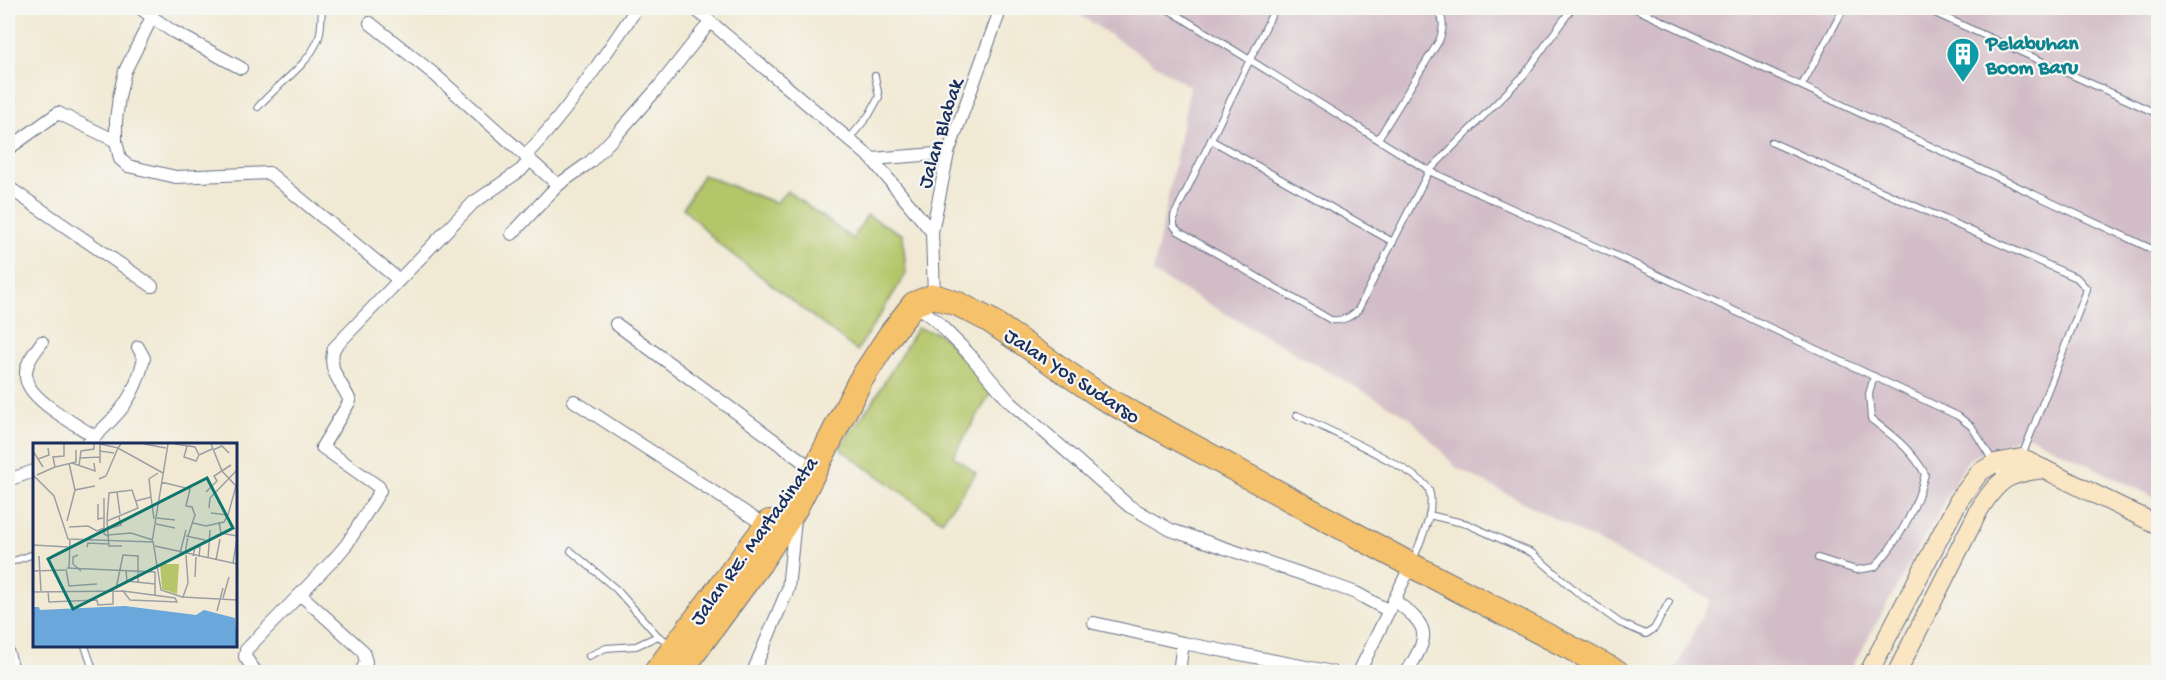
<svg xmlns="http://www.w3.org/2000/svg" width="2166" height="680" font-family="'Gochi Hand',sans-serif">
  <style>
    .industrial { fill: #d2bdc6 }
    .green { fill: #b4c669; stroke: #687a64; stroke-width: 1.5 }
    .lines { fill: none; stroke-linecap: round; stroke-linejoin: round }
    .lane-casing { stroke: #667087; stroke-width: 8 }
    .street-casing { stroke: #667087; stroke-width: 14 }
    .secondary-casing { stroke: #667087; stroke-width: 20 }
    .highway-casing { stroke: #667087; stroke-width: 26 }
    .lane { stroke: #fff; stroke-width: 6 }
    .street { stroke: #fff; stroke-width: 12 }
    .secondary { stroke: #fbe6c4; stroke-width: 18 }
    .highway { stroke: #f5c16b; stroke-width: 24 }
    .labels { text-anchor: middle; stroke-width: 4.5; stroke-linejoin: round; paint-order: stroke }
    .culture-label { font-size: 21px; font-weight: bold; fill: #0d838f; stroke: #f6f6f2; text-anchor: start }
    .street-label { font-size: 21px; fill: #1b2f5e; stroke: #f6f6f2 }
    .inset-road { fill: none; stroke: #9b9fa4; stroke-width: 1.5 }
    .view { fill: #0f766e; fill-opacity: 0.15; stroke: #0f766e; stroke-width: 3 }
    .inset-edge { fill: none; stroke: #1b2f5e; stroke-width: 3 }
  </style>
  <rect width="100%" height="100%" fill="#f6f6f2"/>
  <filter id="ink" filterUnits="userSpaceOnUse"><feTurbulence type="fractalNoise" baseFrequency=".0167" numOctaves="2"/><feDisplacementMap in="SourceGraphic" scale="12" xChannelSelector="R" yChannelSelector="G"/><feConvolveMatrix kernelMatrix="1 2 1 2 8 2 1 2 1" color-interpolation-filters="sRGB"/></filter>
  <filter id="wash" filterUnits="userSpaceOnUse"><feTurbulence type="fractalNoise" baseFrequency=".008" numOctaves="4" result="noise"/><feDisplacementMap in="SourceGraphic" scale="24" xChannelSelector="R" yChannelSelector="G"/><feGaussianBlur stdDeviation="1.35" result="paint"/><feColorMatrix in="noise" values="0 0 0 0 0 0 0 0 0 0 0 0 0 0 0 0 0 1.4 0 .05"/><feComposite in="paint" operator="in"/></filter>
  <g filter="url(#wash)">
    <rect width="100%" height="100%" fill="#f1e9d3"/>
    <path class="industrial" d="M 1069,8 L 2158,8 L 2158,499 L 2025,434 L 1968,460 L 1849,672 L 1674,672 L 1710,600 L 1457,468 L 1409,417 L 1153,273 L 1190,87 Z"/>
    <g class="green">
      <path d="M 703,175 L 776,203 L 787,191 L 853,239 L 867,215 L 903,235 L 906,274 L 857,351 L 719,244 L 683,208 Z"/>
      <path d="M 917,328 L 938,333 L 974,365 L 991,393 L 953,456 L 976,473 L 942,521 L 839,448 L 873,401 Z"/>
    </g>
  </g>
  <g filter="url(#ink)">
    <g class="lines">
      <defs>
        <g id="lane">
          <path d="M 1166,8 L 1429,171 L 1641,267 L 1958,416 L 1972,427 L 2004,479"/>
          <path d="M 1275,8 L 1174,216 L 1174,226 L 1178,231 L 1331,320 C 1343,321 1349,318 1358,310 L 1429,171 L 1524,75 L 1572,8"/>
          <path d="M 1634,8 L 2158,252"/>
          <path d="M 1924,8 L 2158,114"/>
          <path d="M 1802,85 L 1844,8"/>
          <path d="M 258,107 C 277,84 306,68 318,40 C 322,30 321,18 322,8"/>
          <path d="M 849,139 L 869,115 L 879,97 L 875,76"/>
          <path d="M 1378,139 L 1439,41 C 1444,28 1445,18 1435,8"/>
          <path d="M 1211,140 L 1393,242"/>
          <path d="M 1771,142 L 2077,278 L 2087,289 L 2085,295 L 2022,456"/>
          <path d="M 1297,415 C 1318,425 1423,472 1429,490 C 1436,512 1420,540 1413,561"/>
          <path d="M 1429,515 L 1467,524 L 1532,553 L 1577,592 L 1620,623 L 1646,634 L 1654,629 L 1669,602"/>
          <path d="M 571,551 L 616,589 L 658,636 L 671,644"/>
          <path d="M 1818,558 L 1856,570 L 1875,567 C 1900,539 1916,510 1925,474 C 1912,450 1892,435 1871,419 L 1869,394 L 1874,376"/>
          <path d="M 8,563 L 34,554"/>
          <path d="M 8,644 L 17,672"/>
          <path d="M 85,646 L 94,672"/>
          <path d="M 589,656 L 606,648 L 636,646 L 658,636"/>
        </g>
        <g id="street">
          <path d="M 140,8 L 152,17 L 125,71 L 119,97 L 116,120 L 116,141 L 120,159 L 128,166 L 176,177 L 269,173 L 399,280"/>
          <path d="M 694,8 L 872,159 L 932,232"/>
          <path d="M 152,17 L 172,31 L 241,68"/>
          <path d="M 370,23 L 434,74 L 558,185"/>
          <path d="M 8,149 L 58,113 L 116,141"/>
          <path d="M 525,156 C 568,111 602,59 637,8"/>
          <path d="M 872,159 L 948,153"/>
          <path d="M 8,187 L 152,286"/>
          <path d="M 512,234 L 558,185 L 590,162 L 619,132 L 657,89 L 710,22"/>
          <path d="M 934,296 L 932,232 L 948,153 L 1001,8"/>
          <path d="M 914,304 L 934,319 L 968,353 L 1010,402 L 1129,506 L 1171,530 L 1323,581 L 1356,593 L 1389,611"/>
          <path d="M 616,324 L 805,463"/>
          <path d="M 42,342 C 35,352 25,363 26,376 C 26,399 78,425 95,437"/>
          <path d="M 574,401 L 766,526"/>
          <path d="M 87,444 C 118,415 134,401 144,358 L 138,347"/>
          <path d="M 8,480 L 34,471"/>
          <path d="M 301,595 L 363,651 L 366,662 L 361,672"/>
          <path d="M 1394,600 C 1431,628 1430,634 1407,672"/>
          <path d="M 1094,623 L 1183,643"/>
          <path d="M 256,672 L 245,657 L 246,650 L 336,557 L 347,544 L 380,491 L 379,487 L 322,447 L 350,401 C 341,380 327,372 334,348 L 473,203 L 521,170 L 530,160"/>
          <path d="M 753,672 L 788,589 L 795,519"/>
          <path d="M 1179,672 L 1183,643 L 1332,672"/>
          <path d="M 1359,672 L 1411,565"/>
        </g>
        <g id="secondary">
          <path d="M 1869,672 L 1959,500 L 1980,472 L 1995,463 L 2021,458 L 2158,525"/>
          <path d="M 1897,672 L 1979,510 C 1999,478 2008,473 2044,469"/>
        </g>
        <g id="highway">
          <path d="M 656,672 L 769,522"/>
          <path d="M 680,672 L 760,563 L 795,509 L 860,381 L 890,335 L 914,304 L 934,296 L 958,304 L 989,320 L 1102,397 L 1411,565 L 1617,672"/>
        </g>
      </defs>
      <use href="#lane" class="lane-casing"/>
      <use href="#street" class="street-casing"/>
      <use href="#secondary" class="secondary-casing"/>
      <use href="#highway" class="highway-casing"/>
      <use href="#lane" class="lane"/>
      <use href="#street" class="street"/>
      <use href="#secondary" class="secondary"/>
      <use href="#highway" class="highway"/>
    </g>
  </g>
  <defs>
    <symbol id="building-pin" viewBox="-11 -11 22 30"><path d="M0 17L-7.5 6A9.5 9.5 0 1 1 7.5 6Z" fill="#0f9aa8" stroke="#f6f6f2"/><path d="M-4-6H4V6H1V3H-1V6H-4ZM-2.5-4.3h1.7v1.8h-1.7ZM.8-4.3h1.7v1.8H.8ZM-2.5-1h1.7V.8h-1.7ZM.8-1h1.7V.8H.8Z" fill="#fff"/></symbol>
  </defs>
  <g fill-rule="evenodd">
    <use href="#building-pin" x="1944" y="35" width="38" height="52"/>
  </g>
  <g class="labels">
    <g class="culture-label">
      <text x="1986" y="49">Pelabuhan<tspan x="1986" dy="24">Boom Baru</tspan></text>
    </g>
    <g class="street-label">
      <text transform="translate(939 133) rotate(-73)" y="7">Jalan Blabak</text>
      <text transform="translate(1073 375) rotate(33)" y="7">Jalan Yos Sudarso</text>
      <text transform="translate(753 540) rotate(-54)" y="7">Jalan RE. Martadinata</text>
    </g>
  </g>
  <g transform="translate(33 443)">
    <rect width="204" height="204" fill="#f1e9d3"/>
    <path d="M 127,121 L 146,121 L 144,151 L 129,146 Z" fill="#b4c669"/>
    <path d="M 92,163 L 163,172 L 171,167 L 202,175 L 204,203 L 0,203 L 0,164 L 6,164 L 7,167 Z" fill="#6aa7db"/>
    <path class="inset-road" d="M 111,1 L 133,5M 142,1 L 162,4 L 166,12 L 179,6M 178,1 L 189,28 L 204,44M 154,3 L 151,14 L 163,18 L 166,12M 180,7 L 189,3 L 196,10M 0,8 L 10,24M 67,8 L 67,1 L 85,5 L 88,1M 47,15 L 67,14M 5,16 L 16,12 L 15,5M 36,20 L 42,47M 39,20 L 62,28 L 61,20M 67,20 L 67,8 L 81,10M 46,23 L 48,8 L 61,6 L 61,1M 22,24 L 43,19 L 43,7M 0,32 L 21,53 L 35,96 L 119,99 L 135,1M 4,32 L 22,24 L 20,14 L 31,13 L 31,1M 66,36 L 73,33 L 85,5 L 130,30M 128,39 L 157,46 L 153,63 L 159,64 L 162,72 L 155,93M 173,49 L 184,38 L 181,33 L 198,22M 118,54 L 121,76M 71,55 L 71,91 L 75,93M 103,58 L 118,54 L 116,36 L 125,30M 65,61 L 65,76 L 70,75M 176,65 L 177,55 L 204,27M 178,70 L 195,72 L 203,43M 87,71 L 84,49 L 99,47 L 105,65 L 74,78 L 76,103 L 89,103M 124,75 L 142,77M 34,78 L 42,47 L 62,43M 74,78 L 76,50 L 84,49M 186,79 L 188,90 L 204,93M 160,80 L 173,83 L 191,79 L 195,72M 123,81 L 142,85M 36,84 L 55,83 L 64,88 L 71,85M 74,86 L 88,82 L 86,74M 75,92 L 98,90 L 120,97M 153,93 L 172,97M 120,98 L 128,147 L 149,154 L 204,157M 0,102 L 35,104M 122,103 L 204,121M 54,104 L 55,100 L 75,101M 147,110 L 153,87M 152,111 L 155,93M 45,112 L 40,114 L 40,121 L 48,128M 6,113 L 8,148M 160,113 L 162,104 L 167,104 L 166,114M 175,116 L 177,87M 183,117 L 187,96M 200,120 L 204,95M 34,125 L 122,129 L 122,152M 33,126 L 36,143 L 64,141M 36,126 L 37,96M 93,127 L 94,138 L 122,141M 0,128 L 32,127M 162,134 L 163,114M 83,146 L 90,112 L 105,113 L 105,140M 15,148 L 16,159 L 64,157 L 65,162 L 80,161 L 80,146M 90,148 L 142,155 L 144,159 L 97,157 ZM 0,149 L 90,148M 150,154 L 155,140 L 153,112M 190,155 L 196,134M 184,168 L 190,145"/>
    <path class="view" d="M 174,35 L 200,85 L 40,166 L 15,116 Z"/>
    <rect width="204" height="204" class="inset-edge"/>
  </g>
  <rect width="2166" height="680" fill="none" stroke="#f6f6f2" stroke-width="30"/>
</svg>
